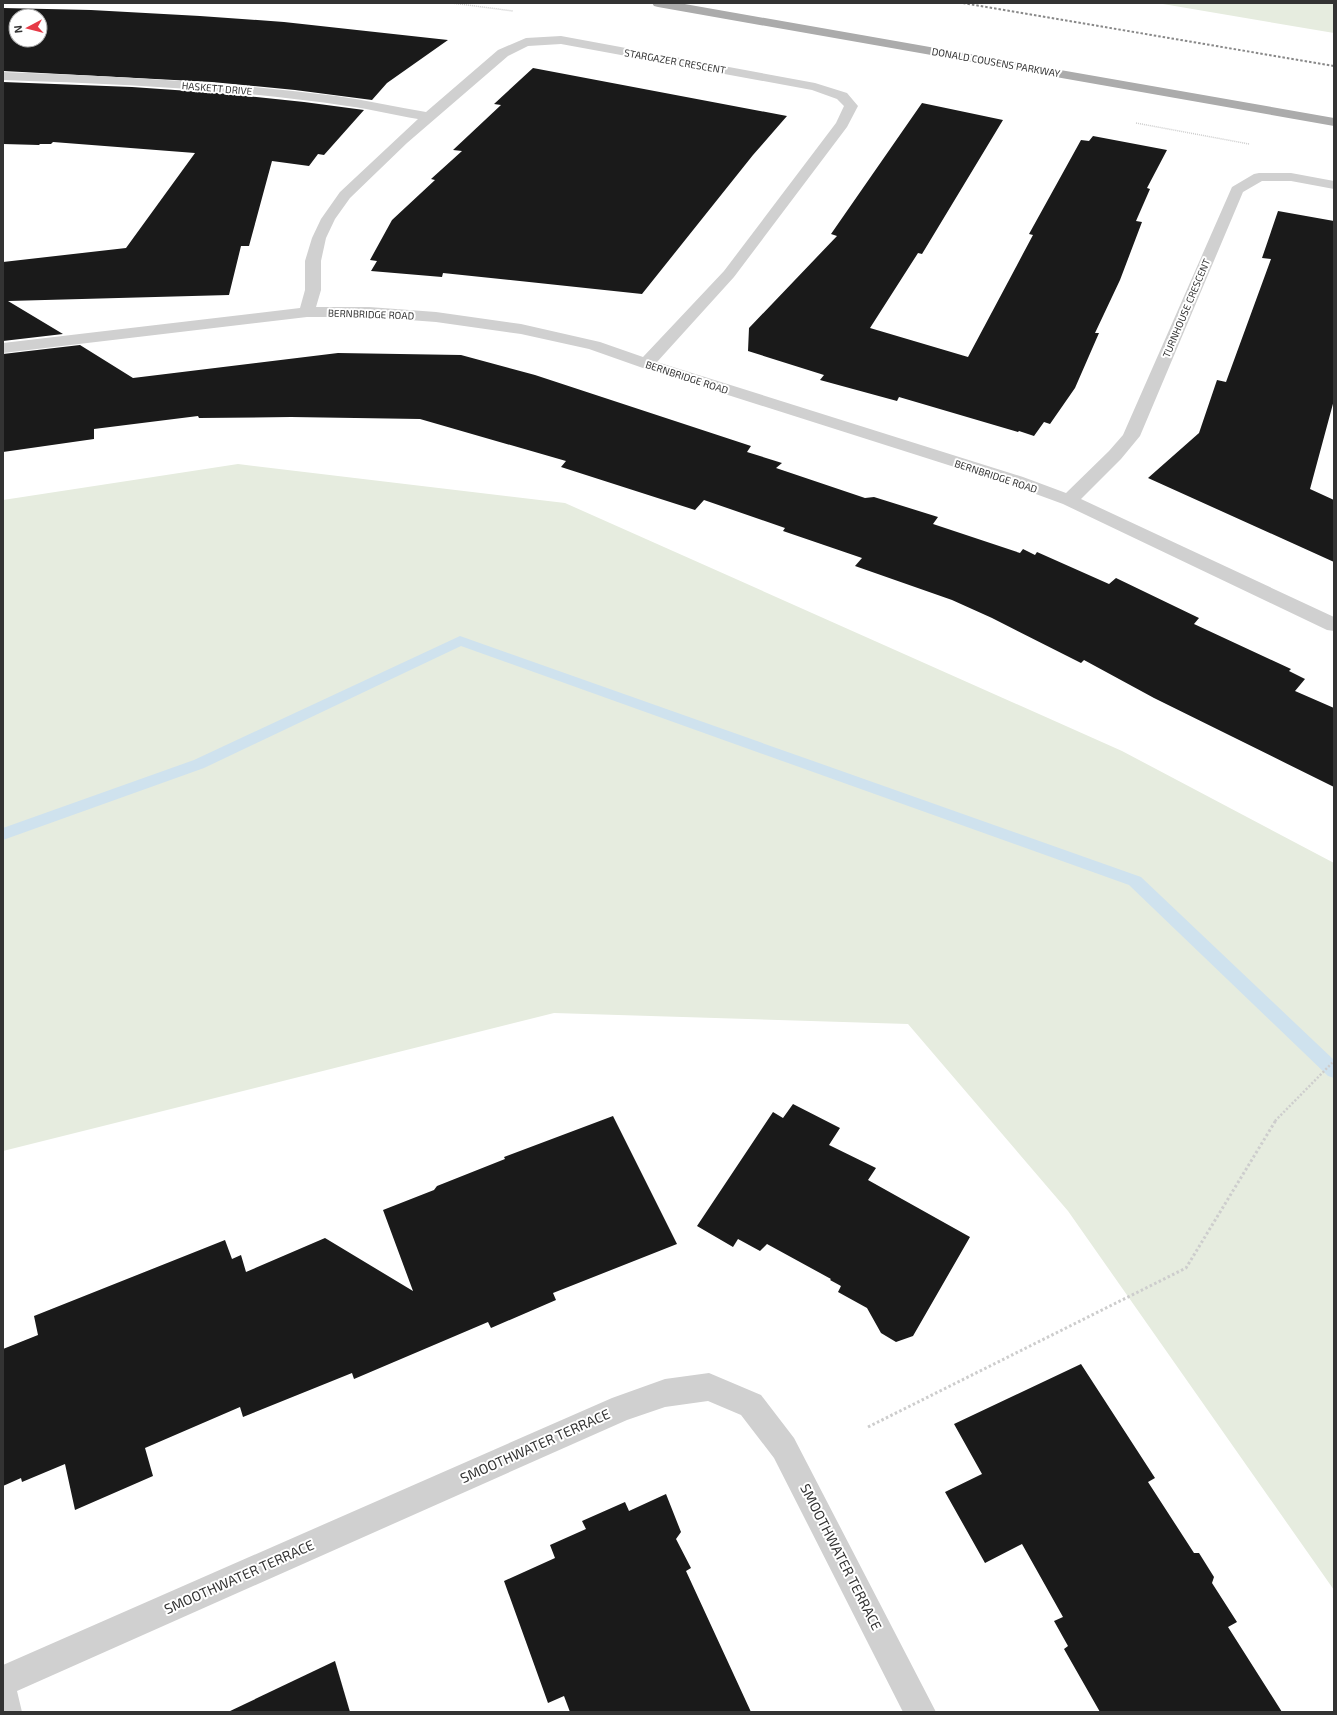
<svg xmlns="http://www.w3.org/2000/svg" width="1337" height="1715" font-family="'Exo 2',sans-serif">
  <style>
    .green { fill: #e6ecdf }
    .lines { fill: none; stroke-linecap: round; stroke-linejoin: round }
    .stream { fill: #cfe2ee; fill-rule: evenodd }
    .building { fill: #1a1a1a; fill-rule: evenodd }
    .path-far2 { stroke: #cdcdcd; stroke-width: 1.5; stroke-dasharray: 1 1; stroke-linecap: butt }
    .path-far1 { stroke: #cdcdcd; stroke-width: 2.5; stroke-dasharray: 2 2; stroke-linecap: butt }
    .path { stroke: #cdcdcd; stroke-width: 3; stroke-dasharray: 2.5 2.5; stroke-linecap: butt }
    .minor { fill: #d0d0d0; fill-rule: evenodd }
    .primary { fill: #ababab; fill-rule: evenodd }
    .rail { stroke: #888; stroke-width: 2; stroke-dasharray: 2.5 2; stroke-linecap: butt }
    .labels { text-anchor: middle; stroke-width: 4; stroke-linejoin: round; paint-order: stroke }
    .far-street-label { font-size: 10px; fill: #333; stroke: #fff }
    .near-street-label { font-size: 14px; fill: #333; stroke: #fff }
  </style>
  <rect width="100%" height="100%" fill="#fff"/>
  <g class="green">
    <path d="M 1157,3 L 1334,3 L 1334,33 Z"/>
    <path d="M 238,464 L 565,503 L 1122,751 L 1334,863 L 1334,1590 L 1068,1211 L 908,1024 L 554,1013 L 3,1151 L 3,500 Z"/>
  </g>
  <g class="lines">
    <path class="stream" d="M 460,636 L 1141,877 L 1334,1060 L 1334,1078 L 1328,1076 L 1129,885 L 461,646 L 204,768 L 3,840 L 3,828 L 194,760 Z"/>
  </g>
  <g class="building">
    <path d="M 3,8 L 91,10 L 200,16 L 284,22 L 448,40 L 387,83 L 372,100 L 295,90 L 212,82 L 3,71 ZM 16,16 L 40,16 L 40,40 L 16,40 Z"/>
    <path d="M 533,68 L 787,116 L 753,155 L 642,294 L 443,273 L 442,277 L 371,271 L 377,261 L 370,260 L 392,220 L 435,180 L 431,179 L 462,151 L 453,150 L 501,105 L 494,104 Z"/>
    <path d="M 3,82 L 132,87 L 218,93 L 304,102 L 364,110 L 324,155 L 318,154 L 309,166 L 272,161 L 249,246 L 241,246 L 229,295 L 8,301 L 63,334 L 3,341 L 3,262 L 126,248 L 195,153 L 53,142 L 51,144 L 40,144 L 39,145 L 3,144 Z"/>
    <path d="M 922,103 L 1003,120 L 922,254 L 918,253 L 870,328 L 968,357 L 1033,235 L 1029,234 L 1081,140 L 1089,141 L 1093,136 L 1167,150 L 1147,188 L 1150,189 L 1136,221 L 1142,222 L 1120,280 L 1095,333 L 1099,333 L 1075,388 L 1050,424 L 1044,422 L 1034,436 L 1019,431 L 1018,432 L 899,397 L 897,401 L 820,380 L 824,375 L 748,351 L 749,328 L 837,236 L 831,234 Z"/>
    <path d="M 1278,211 L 1334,221 L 1334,400 L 1310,489 L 1334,500 L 1334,562 L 1148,478 L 1199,433 L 1217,380 L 1226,382 L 1271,259 L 1262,258 Z"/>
    <path d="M 80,345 L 133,378 L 338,353 L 461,355 L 535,375 L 751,446 L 747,452 L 782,463 L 776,468 L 865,498 L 874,497 L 938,517 L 933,524 L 1020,553 L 1023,549 L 1035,555 L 1037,552 L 1109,584 L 1116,578 L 1199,618 L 1194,624 L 1291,669 L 1289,671 L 1305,679 L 1295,691 L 1334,708 L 1334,787 L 1154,698 L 1084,660 L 1081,663 L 992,618 L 952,600 L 855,566 L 862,558 L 783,531 L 785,528 L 704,500 L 695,510 L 561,467 L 566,461 L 420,419 L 291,417 L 199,418 L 198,416 L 94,429 L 94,439 L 3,452 L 3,354 Z"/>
    <path d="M 793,1104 L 840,1128 L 829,1145 L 876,1168 L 868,1180 L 970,1237 L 913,1336 L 896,1342 L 881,1333 L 867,1308 L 838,1292 L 841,1286 L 830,1280 L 831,1279 L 767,1244 L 760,1251 L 738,1239 L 733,1247 L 697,1226 L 773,1112 L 783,1118 Z"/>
    <path d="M 613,1116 L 677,1244 L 553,1293 L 556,1300 L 491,1328 L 488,1322 L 354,1379 L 352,1373 L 243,1417 L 240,1407 L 145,1448 L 153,1476 L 75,1510 L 65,1464 L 22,1482 L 21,1478 L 3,1486 L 3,1349 L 38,1335 L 34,1316 L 225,1240 L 232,1259 L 241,1255 L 246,1272 L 325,1238 L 413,1291 L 383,1210 L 434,1190 L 437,1186 L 505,1159 L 504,1157 Z"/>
    <path d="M 1081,1364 L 1155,1478 L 1148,1482 L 1194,1553 L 1199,1553 L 1214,1577 L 1212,1583 L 1237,1622 L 1228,1627 L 1282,1712 L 1100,1712 L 1064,1649 L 1068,1646 L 1054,1621 L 1063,1617 L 1022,1544 L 985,1563 L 945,1492 L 982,1474 L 954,1424 Z"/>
    <path d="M 666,1494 L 681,1532 L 676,1539 L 691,1568 L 686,1571 L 751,1712 L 570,1712 L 564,1696 L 548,1703 L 504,1581 L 555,1558 L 550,1545 L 586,1529 L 582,1521 L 625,1502 L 629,1511 Z"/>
    <path d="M 335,1661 L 350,1712 L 228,1712 Z"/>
  </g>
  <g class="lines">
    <g class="path-far2">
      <path d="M 452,3 L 513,11"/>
      <path d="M 1136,123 L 1249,144"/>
    </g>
    <path class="path-far1" d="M 1275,1121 L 1334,1061"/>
    <path class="path" d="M 868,1427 L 1186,1268 L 1276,1120"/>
    <g class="minor">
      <path d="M 561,36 L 815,83 L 847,93 L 858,106 L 847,127 L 734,277 L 657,362 L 1023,477 L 1066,493 L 1109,451 L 1123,435 L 1232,187 L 1254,174 L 1259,173 L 1291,173 L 1334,181 L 1334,189 L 1291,181 L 1262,181 L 1243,192 L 1140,436 L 1121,459 L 1081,499 L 1334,617 L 1334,631 L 1327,630 L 1063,504 L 1011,485 L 640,367 L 589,349 L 521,334 L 436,322 L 369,317 L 307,317 L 3,353 L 3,343 L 300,308 L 305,290 L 305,261 L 312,238 L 321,219 L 340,192 L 418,119 C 394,115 371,109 347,106 C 233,89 118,84 3,80 L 3,72 C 114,76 226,82 336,96 C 366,100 396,107 426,112 L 498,50 L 526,38 ZM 561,44 L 812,90 L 837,99 L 844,106 L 836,123 L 724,271 L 643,357 L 600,342 L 521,324 L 436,312 L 369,307 L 316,307 L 321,290 L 321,261 L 326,238 L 335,219 L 350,198 L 407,143 L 508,56 L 528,46 Z"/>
      <path d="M 709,1373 L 761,1395 L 794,1438 L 936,1712 L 903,1712 L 774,1458 L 741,1415 L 708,1401 L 665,1407 L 627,1420 L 17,1691 L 22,1712 L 3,1712 L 3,1665 L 612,1398 L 665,1379 Z"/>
    </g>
    <path class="primary" d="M 652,3 L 679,3 L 1334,118 L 1334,126 L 658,7 L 654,6 Z"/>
    <path class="rail" d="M 963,3 L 1334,66"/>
  </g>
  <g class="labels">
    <g class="far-street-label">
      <text transform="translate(675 61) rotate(10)" y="4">STARGAZER CRESCENT</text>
      <text transform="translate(996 62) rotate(10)" y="4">DONALD COUSENS PARKWAY</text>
      <text transform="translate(217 88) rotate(5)" y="4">HASKETT DRIVE</text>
      <text transform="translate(1186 308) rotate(-67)" y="4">TURNHOUSE CRESCENT</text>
      <text transform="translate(371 314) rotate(2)" y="4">BERNBRIDGE ROAD</text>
      <text transform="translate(687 377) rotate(18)" y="4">BERNBRIDGE ROAD</text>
      <text transform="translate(996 476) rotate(18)" y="4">BERNBRIDGE ROAD</text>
    </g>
    <g class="near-street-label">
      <text transform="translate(535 1446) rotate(-24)" y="5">SMOOTHWATER TERRACE</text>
      <text transform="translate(841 1557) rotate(63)" y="5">SMOOTHWATER TERRACE</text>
      <text transform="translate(239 1577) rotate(-24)" y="5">SMOOTHWATER TERRACE</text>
    </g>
  </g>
  <rect width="1337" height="1715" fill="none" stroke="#333333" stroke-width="8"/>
  <g transform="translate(28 28) rotate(263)"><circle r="19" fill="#ffffff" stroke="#adadad"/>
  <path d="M0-3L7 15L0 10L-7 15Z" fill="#e63946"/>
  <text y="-6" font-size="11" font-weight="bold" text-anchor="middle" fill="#333333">N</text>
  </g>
</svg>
